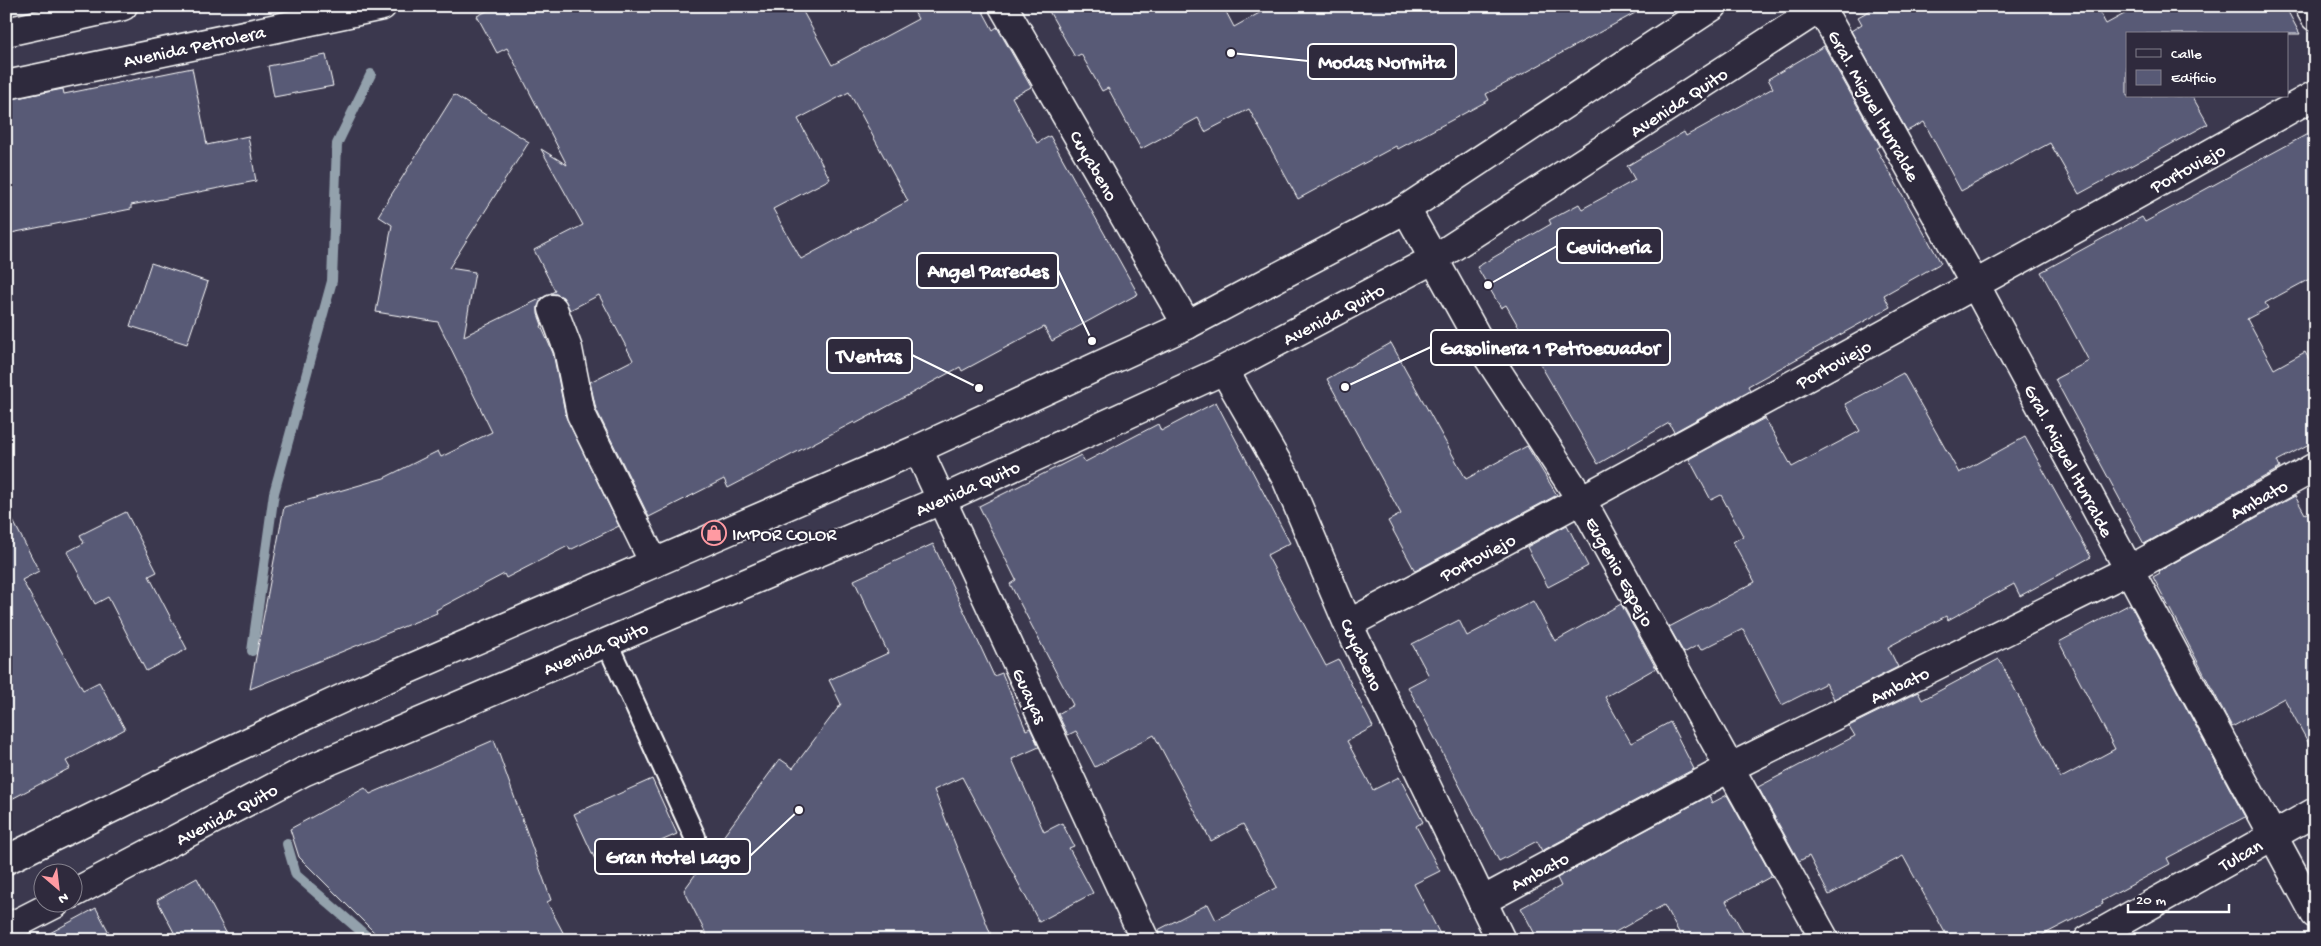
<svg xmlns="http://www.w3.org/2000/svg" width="2321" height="946" font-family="'Gochi Hand',sans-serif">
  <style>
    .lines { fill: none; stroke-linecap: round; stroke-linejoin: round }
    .stream { stroke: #93a1ac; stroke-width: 10 }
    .building { fill: #585a76; stroke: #fff; fill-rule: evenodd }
    .lane-casing { stroke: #fff; stroke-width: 24 }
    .street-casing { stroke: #fff; stroke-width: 31 }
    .secondary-casing { stroke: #fff; stroke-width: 31 }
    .highway-casing { stroke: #fff; stroke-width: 31 }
    .lane { stroke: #2f2a3d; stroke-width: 20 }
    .street { stroke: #2f2a3d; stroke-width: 28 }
    .secondary { stroke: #2f2a3d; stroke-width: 28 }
    .highway { stroke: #2f2a3d; stroke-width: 28 }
    .labels { text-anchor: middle; stroke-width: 4; stroke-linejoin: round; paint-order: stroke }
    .street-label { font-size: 19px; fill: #fff; stroke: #2f2a3d }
    .poi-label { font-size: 19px; fill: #fff; stroke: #2f2a3d; text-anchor: start }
    .leader { fill: none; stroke: #fff; stroke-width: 2 }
    .callout-dot { fill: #fff; stroke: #2f2a3d; stroke-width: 2 }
    .callout { fill: #2f2a3d; stroke: #fff; stroke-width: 2 }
    .callout-label { font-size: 20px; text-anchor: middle; font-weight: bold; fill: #fff }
  </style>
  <rect width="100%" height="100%" fill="#3b384e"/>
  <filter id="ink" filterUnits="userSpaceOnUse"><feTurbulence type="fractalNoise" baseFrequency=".02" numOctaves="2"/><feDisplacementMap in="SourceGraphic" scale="10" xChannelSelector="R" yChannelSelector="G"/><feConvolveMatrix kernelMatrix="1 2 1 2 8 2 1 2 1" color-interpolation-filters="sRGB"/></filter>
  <g filter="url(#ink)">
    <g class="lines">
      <g class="stream">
        <path d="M 252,651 L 274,493 L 332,281 L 337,144 L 371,74"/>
        <path d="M 287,844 L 296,875 L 371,940"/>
      </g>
    </g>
    <g class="building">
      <path d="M 497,6 L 800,6 L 832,65 L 918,19 L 911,6 L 980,6 L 993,30 L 997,27 L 1031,87 L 1012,97 L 1037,143 L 1050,136 L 1138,294 L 1052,341 L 1044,327 L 962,371 L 960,367 L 855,424 L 854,422 L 728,488 L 724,479 L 649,517 L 596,409 L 590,382 L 633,360 L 599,295 L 570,310 L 563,297 L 556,294 L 549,294 L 555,291 L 534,250 L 583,225 L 541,149 L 567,165 L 507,48 L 497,53 L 477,16 ZM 849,92 L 908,201 L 801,259 L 773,209 L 830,179 L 798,119 Z"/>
      <path d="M 1046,6 L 1223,6 L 1234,27 L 1272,6 L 1648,6 L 1486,94 L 1489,100 L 1398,149 L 1396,146 L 1298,199 L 1249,109 L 1205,132 L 1198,118 L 1141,149 L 1108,88 L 1102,91 L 1081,54 L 1075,57 Z"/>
      <path d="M 1878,6 L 2096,6 L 2106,24 L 2139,6 L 2285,6 L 2300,34 L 2127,34 L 2127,96 L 2192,96 L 2208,124 L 2079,194 L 2050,143 L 1961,191 L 1924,122 L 1907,131 L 1851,31 L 1862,24 L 1858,17 Z"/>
      <path d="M 1824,46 L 1880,146 L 1876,148 L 1941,263 L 1884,295 L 1890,307 L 1748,386 L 1750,390 L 1674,432 L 1669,423 L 1598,464 L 1506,305 L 1501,308 L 1477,267 L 1551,224 L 1549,220 L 1579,204 L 1582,209 L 1635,180 L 1627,166 L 1684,132 L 1686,136 L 1773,88 L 1768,79 Z"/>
      <path d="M 326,55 L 333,86 L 274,97 L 268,66 Z"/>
      <path d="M 192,68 L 207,145 L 248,136 L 256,181 L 131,205 L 131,209 L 11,233 L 10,231 L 6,231 L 6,100 L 63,89 L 64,94 Z"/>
      <path d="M 454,95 L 529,142 L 449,268 L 475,272 L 464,336 L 546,296 L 538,306 L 538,314 L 542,325 L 541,326 L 553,353 L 566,417 L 619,526 L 570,550 L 568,546 L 506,578 L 504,574 L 436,610 L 437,613 L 250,689 L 284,507 L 384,478 L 438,451 L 441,457 L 492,432 L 438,322 L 376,312 L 392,225 L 378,216 Z"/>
      <path d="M 2315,130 L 2315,276 L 2265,303 L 2268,308 L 2247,319 L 2274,369 L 2305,352 L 2315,370 L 2315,441 L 2277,461 L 2280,468 L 2144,544 L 2055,379 L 2089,361 L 2041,272 L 2142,217 L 2145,222 Z"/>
      <path d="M 151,263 L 208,282 L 187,344 L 130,326 Z"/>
      <path d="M 1391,343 L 1466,479 L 1527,446 L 1557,495 L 1415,571 L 1388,521 L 1401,514 L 1327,379 Z"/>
      <path d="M 1903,373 L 1959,473 L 2025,437 L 2091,557 L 2020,596 L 2014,584 L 1948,620 L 1946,616 L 1888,647 L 1898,667 L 1834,699 L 1826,683 L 1782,705 L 1743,629 L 1701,650 L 1698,645 L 1684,653 L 1669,627 L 1755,582 L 1733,542 L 1743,536 L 1721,495 L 1711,500 L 1689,459 L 1765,418 L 1792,467 L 1860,431 L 1845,404 Z"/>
      <path d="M 1216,402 L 1290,543 L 1267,555 L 1326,666 L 1339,660 L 1373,727 L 1347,741 L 1373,790 L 1399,777 L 1423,822 L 1416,826 L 1440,871 L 1414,884 L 1443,940 L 1160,940 L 1158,930 L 1208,904 L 1216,920 L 1277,887 L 1243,824 L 1211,841 L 1154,735 L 1095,767 L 1076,731 L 1068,735 L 1058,714 L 1073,705 L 1010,584 L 1016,580 L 979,506 L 1081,455 L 1085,462 L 1158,424 L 1161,431 Z"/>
      <path d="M 2295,496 L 2305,514 L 2315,509 L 2315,755 L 2284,698 L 2232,727 L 2153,577 L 2160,573 L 2159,571 Z"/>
      <path d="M 6,507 L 39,571 L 22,580 L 83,690 L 99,682 L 125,729 L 66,761 L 70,768 L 6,802 Z"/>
      <path d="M 126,512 L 157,572 L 149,576 L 187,649 L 146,671 L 108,597 L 95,604 L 67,552 L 84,543 L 80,535 Z"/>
      <path d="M 1567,525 L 1588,566 L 1548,587 L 1527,547 Z"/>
      <path d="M 933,544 L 994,676 L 1002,673 L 1026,730 L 1030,728 L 1039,747 L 1012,759 L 1044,832 L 1062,823 L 1074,846 L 1069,848 L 1093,893 L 1039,922 L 962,777 L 934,790 L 993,940 L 709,940 L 684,890 L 780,759 L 793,768 L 841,704 L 829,680 L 888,653 L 854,580 Z"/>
      <path d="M 1533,601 L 1555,641 L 1621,604 L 1656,668 L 1605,697 L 1631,743 L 1670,722 L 1694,769 L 1542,851 L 1537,841 L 1499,861 L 1408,687 L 1429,676 L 1412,644 L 1459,620 L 1467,636 Z"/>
      <path d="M 2130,604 L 2245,817 L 2167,858 L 2170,864 L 2102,901 L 2103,904 L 2033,940 L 1949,940 L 1903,856 L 1829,895 L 1809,856 L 1799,861 L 1758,787 L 1855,736 L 1849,726 L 1918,692 L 1922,700 L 1999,659 L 2061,778 L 2115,749 L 2059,642 Z"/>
      <path d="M 494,740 L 551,900 L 547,902 L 567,940 L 382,940 L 299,857 L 290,829 L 365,788 L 370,794 Z"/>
      <path d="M 652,779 L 677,834 L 599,868 L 574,814 Z"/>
      <path d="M 1727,795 L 1772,876 L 1726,901 L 1747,940 L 1683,940 L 1664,905 L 1601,940 L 1538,940 L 1521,908 L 1561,886 L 1557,878 L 1709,796 L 1712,803 Z"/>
      <path d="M 197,878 L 230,940 L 178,940 L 157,900 Z"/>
      <path d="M 96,908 L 113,940 L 37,940 Z"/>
    </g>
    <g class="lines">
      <defs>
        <path id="lane" d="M 607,643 L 695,837"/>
        <g id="street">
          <path d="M 1003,6 L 1187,325"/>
          <path d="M 1821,8 L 1976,286 L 2315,914"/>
          <path d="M 1406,209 L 1488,357 L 1582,501 L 1825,940"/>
          <path d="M 553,309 L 568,349 L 581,414 L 654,563"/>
          <path d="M 1224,370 L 1286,478 L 1348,624 L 1501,940"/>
          <path d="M 918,449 L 1145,940"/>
          <path d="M 1348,624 C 1673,453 1994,275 2315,95"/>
          <path d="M 1482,901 L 1729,768 L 2129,570 L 2315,467"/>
          <path d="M 2088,940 L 2315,812"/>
        </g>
        <g id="secondary">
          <path d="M 2309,6 L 2315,17"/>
          <path d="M 6,32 L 123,6"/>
          <path d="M 6,85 L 382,6"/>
        </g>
        <g id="highway">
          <path d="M 6,860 L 216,757 L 367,687 L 918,449 L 1187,325 L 1406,209 L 1713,6"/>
          <path d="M 72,894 L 303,772 L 941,500 L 1224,370 L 1434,259 L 1823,6"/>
          <path d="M 6,929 L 55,904"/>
        </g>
      </defs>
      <use href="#lane" class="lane-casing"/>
      <use href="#street" class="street-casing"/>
      <use href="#secondary" class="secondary-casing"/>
      <use href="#highway" class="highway-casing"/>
      <use href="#lane" class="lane"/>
      <use href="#street" class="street"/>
      <use href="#secondary" class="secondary"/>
      <use href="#highway" class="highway"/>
    </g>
  </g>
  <defs>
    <symbol id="shop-ring" viewBox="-11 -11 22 22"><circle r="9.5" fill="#2f2a3d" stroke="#ff9aa2" stroke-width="1.5"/><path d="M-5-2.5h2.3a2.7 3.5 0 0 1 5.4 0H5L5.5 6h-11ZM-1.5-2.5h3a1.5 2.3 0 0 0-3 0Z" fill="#ff9aa2"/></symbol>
  </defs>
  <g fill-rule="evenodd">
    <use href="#shop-ring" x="700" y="519" width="28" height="28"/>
  </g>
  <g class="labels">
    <g class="street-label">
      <text transform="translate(194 45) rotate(-12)" y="7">Avenida Petrolera</text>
      <text transform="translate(1678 101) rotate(-33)" y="7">Avenida Quito</text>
      <text transform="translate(1875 105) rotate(61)" y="7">Gral. Miguel Iturralde</text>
      <text transform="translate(1095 165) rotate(60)" y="7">Cuyabeno</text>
      <text transform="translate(2187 167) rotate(-29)" y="7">Portoviejo</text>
      <text transform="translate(1333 313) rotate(-28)" y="7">Avenida Quito</text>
      <text transform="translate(1833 363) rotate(-29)" y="7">Portoviejo</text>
      <text transform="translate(2070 460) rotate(62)" y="7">Gral. Miguel Iturralde</text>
      <text transform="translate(967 487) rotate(-24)" y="7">Avenida Quito</text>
      <text transform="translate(2258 498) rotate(-29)" y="7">Ambato</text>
      <text transform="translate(1477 556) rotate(-28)" y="7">Portoviejo</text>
      <text transform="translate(1621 571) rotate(61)" y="7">Eugenio Espejo</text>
      <text transform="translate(595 647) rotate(-23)" y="7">Avenida Quito</text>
      <text transform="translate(1363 654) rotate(65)" y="7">Cuyabeno</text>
      <text transform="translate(1899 684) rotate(-26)" y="7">Ambato</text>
      <text transform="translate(1031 695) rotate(65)" y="7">Guayas</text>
      <text transform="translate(226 813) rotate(-28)" y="7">Avenida Quito</text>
      <text transform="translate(2240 854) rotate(-29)" y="7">Tulcan</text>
      <text transform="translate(1539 870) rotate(-28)" y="7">Ambato</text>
    </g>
    <g class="poi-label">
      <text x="732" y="540">IMPOR COLOR</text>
    </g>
  </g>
  <path class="leader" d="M1231 53L1308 61M1488 285L1557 246M1092 341L1058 270M1345 387L1431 347M979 388L912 355M799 810L750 856"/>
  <g class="callout-dot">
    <circle cx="1231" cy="53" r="5"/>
    <circle cx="1488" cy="285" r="5"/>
    <circle cx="1092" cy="341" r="5"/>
    <circle cx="1345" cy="387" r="5"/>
    <circle cx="979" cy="388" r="5"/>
    <circle cx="799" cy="810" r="5"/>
  </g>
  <g class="callout">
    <rect x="1308" y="44" width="148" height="35" rx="5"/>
    <rect x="1557" y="228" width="105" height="35" rx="5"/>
    <rect x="917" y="253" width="141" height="35" rx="5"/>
    <rect x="1431" y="330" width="239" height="35" rx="5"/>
    <rect x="827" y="338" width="85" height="35" rx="5"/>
    <rect x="595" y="839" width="155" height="35" rx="5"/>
  </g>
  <g class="callout-label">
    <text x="1382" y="68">Modas Normita</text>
    <text x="1609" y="253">Cevicheria</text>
    <text x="988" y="277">Angel Paredes</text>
    <text x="1550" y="354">Gasolinera 1 Petroecuador</text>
    <text x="869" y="362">TVentas</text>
    <text x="673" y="863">Gran Hotel Lago</text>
  </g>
  <rect width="2321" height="946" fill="none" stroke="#2f2a3d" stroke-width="25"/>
  <rect x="12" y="12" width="2296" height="921" fill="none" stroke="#fff" stroke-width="2" filter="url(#ink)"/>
  <rect x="2126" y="32" width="162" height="65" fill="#2f2a3d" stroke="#827f8b"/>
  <rect x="2136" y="49" width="25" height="8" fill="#2f2a3d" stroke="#827f8b"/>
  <text x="2171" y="58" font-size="15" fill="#ffffff">Calle</text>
  <rect x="2136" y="70" width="25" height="15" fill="#585a76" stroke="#827f8b"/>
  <text x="2171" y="82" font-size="15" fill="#ffffff">Edificio</text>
  <g transform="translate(58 888) rotate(152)"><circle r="24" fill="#2f2a3d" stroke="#827f8b"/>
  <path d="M0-4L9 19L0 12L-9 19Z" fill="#ff9aa2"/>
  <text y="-8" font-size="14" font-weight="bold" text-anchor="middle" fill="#ffffff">N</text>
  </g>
  <path d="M2128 904v8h101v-8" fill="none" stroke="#ffffff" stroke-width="2.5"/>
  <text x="2136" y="904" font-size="15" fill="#ffffff" stroke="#2f2a3d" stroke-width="4" paint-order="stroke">20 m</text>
</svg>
